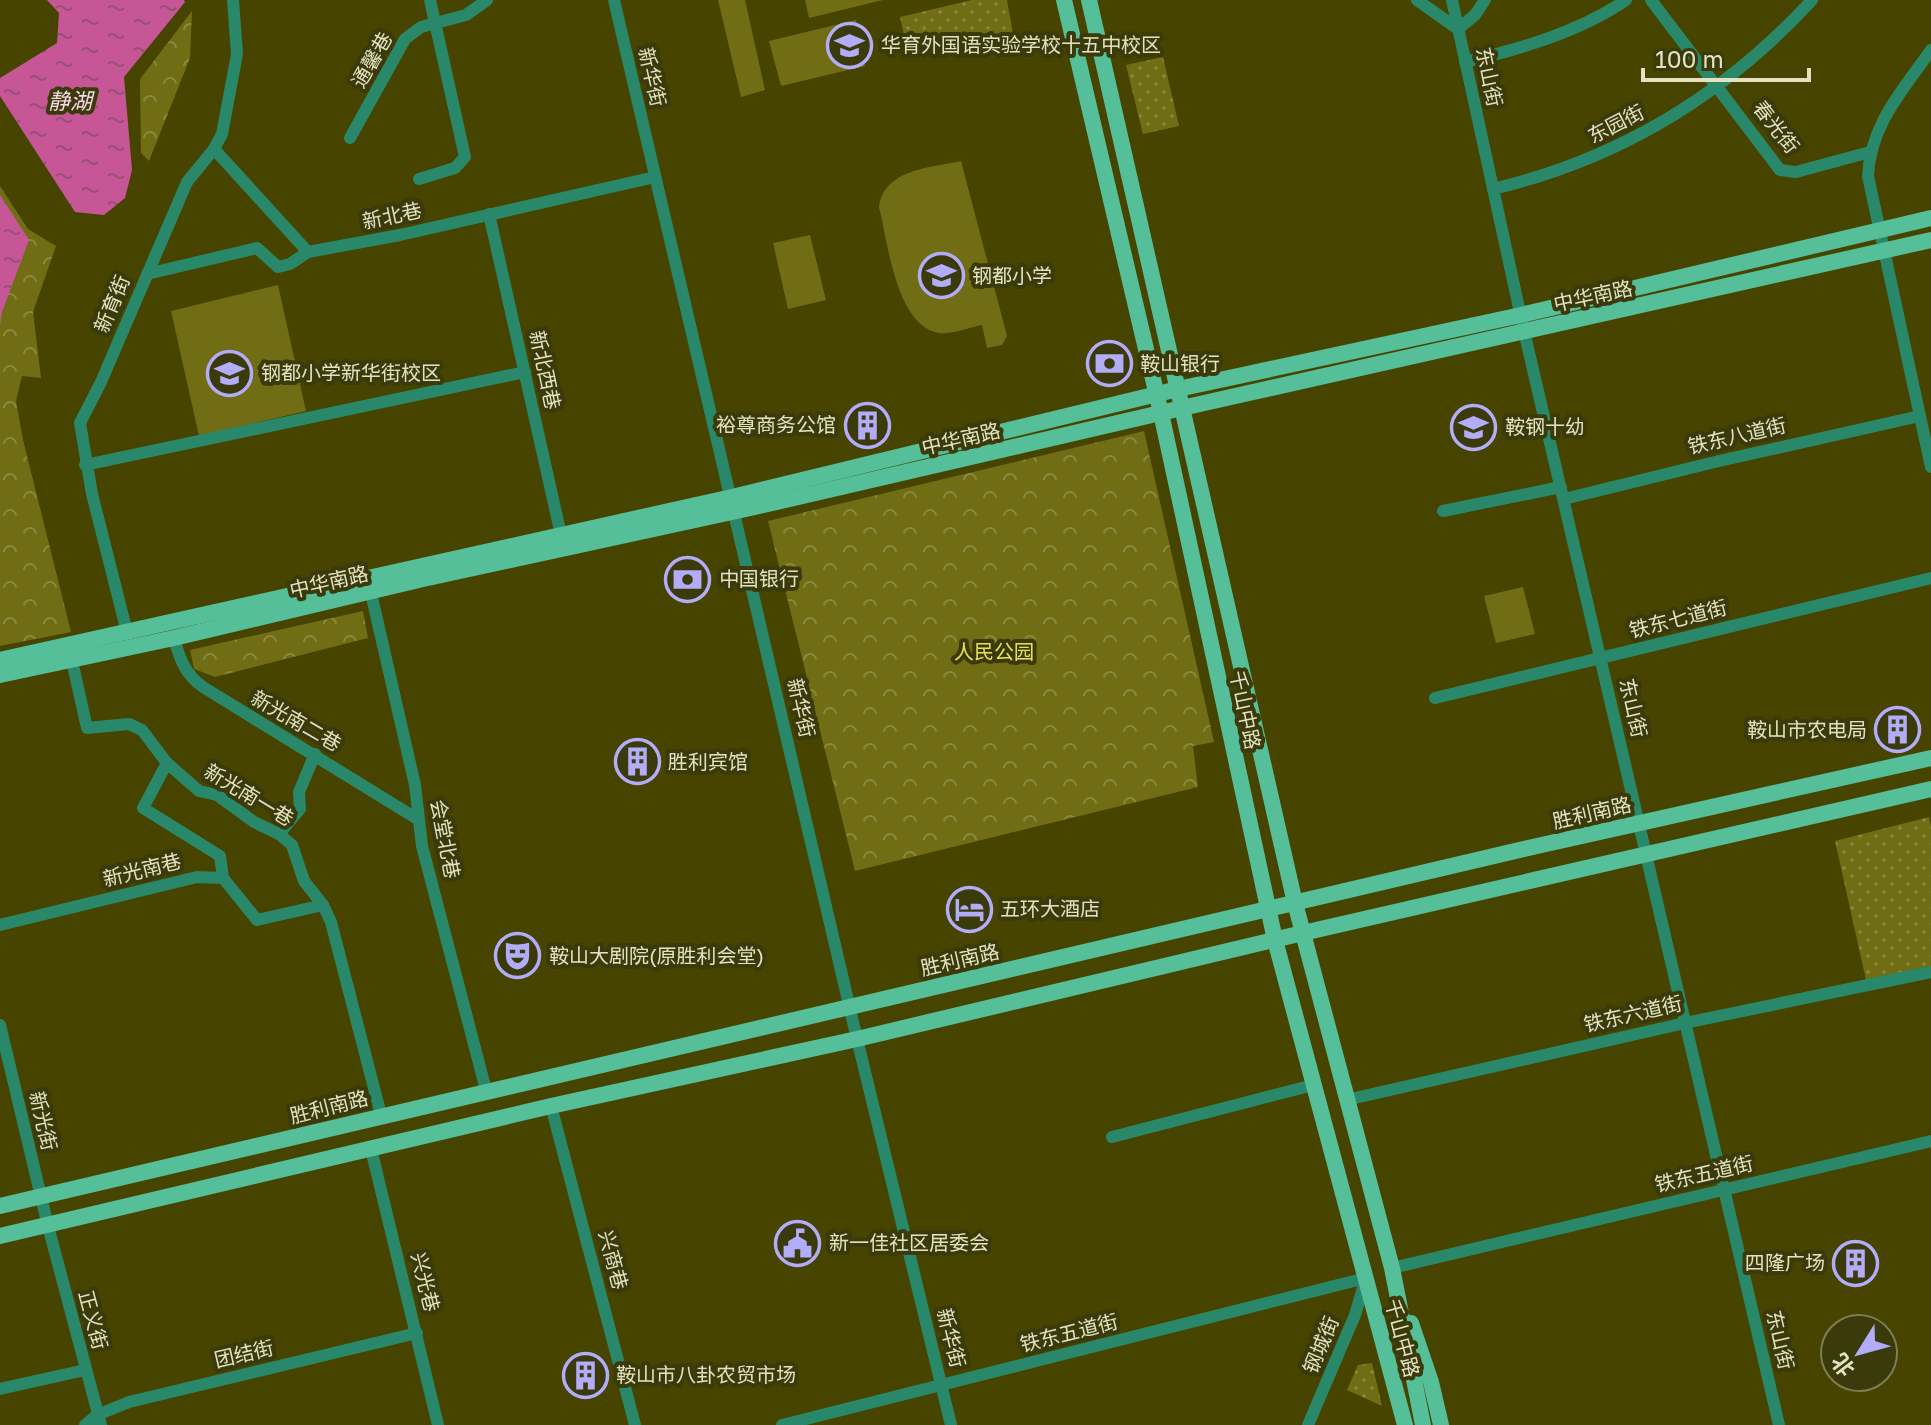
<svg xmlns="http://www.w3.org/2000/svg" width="1931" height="1425" font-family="'Golos Text','Noto Sans SC',sans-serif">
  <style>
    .grass { fill: url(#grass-dots) }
    .forest { fill: url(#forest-crowns) }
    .pitch { fill: #706d14 }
    .water { fill: url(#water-ripples) }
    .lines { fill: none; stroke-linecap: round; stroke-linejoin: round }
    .minor { stroke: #2a886a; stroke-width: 12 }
    .major { stroke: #55bf99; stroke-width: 16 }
    .labels { text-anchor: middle; stroke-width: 8; stroke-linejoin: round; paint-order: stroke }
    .poi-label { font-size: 20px; fill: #e2e2c3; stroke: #3b3a0a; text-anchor: start }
    .street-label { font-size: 20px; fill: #e2e2c3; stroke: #3b3a0a }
    .park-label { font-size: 20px; fill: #e5e05a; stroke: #3b3a0a }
    .water-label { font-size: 22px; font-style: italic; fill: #f5d7e6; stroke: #3b3a0a }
  </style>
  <defs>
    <pattern id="grass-dots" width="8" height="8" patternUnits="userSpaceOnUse" patternTransform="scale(2)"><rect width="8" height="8" fill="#706d14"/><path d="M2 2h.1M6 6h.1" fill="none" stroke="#8b883f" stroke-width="1.8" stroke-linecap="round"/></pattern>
    <pattern id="forest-crowns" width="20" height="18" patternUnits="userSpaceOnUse" patternTransform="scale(2)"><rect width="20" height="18" fill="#706d14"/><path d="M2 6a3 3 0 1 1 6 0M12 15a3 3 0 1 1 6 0" fill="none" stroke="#8b883f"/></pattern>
    <pattern id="water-ripples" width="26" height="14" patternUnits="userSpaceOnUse" patternTransform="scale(2)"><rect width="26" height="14" fill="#c75697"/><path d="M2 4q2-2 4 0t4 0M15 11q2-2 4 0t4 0" fill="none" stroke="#995076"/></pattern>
  </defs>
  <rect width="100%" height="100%" fill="#474400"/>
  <g class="grass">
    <path d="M 972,0 L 1007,0 L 1013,34 L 908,53 L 900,17 Z"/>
    <path d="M 1163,57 L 1179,126 L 1143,134 L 1126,65 Z"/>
    <path d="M 1929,817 L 1931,826 L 1931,966 L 1866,980 L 1835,841 Z"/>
    <path d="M 1372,1363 L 1382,1406 L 1347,1390 L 1358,1365 Z"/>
  </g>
  <g class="forest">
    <path d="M 192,11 L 190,58 L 149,161 L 141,153 L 140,79 Z"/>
    <path d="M 0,186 L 28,229 L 56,246 L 33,312 L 41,378 L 22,376 L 16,401 L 23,440 L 71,632 L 0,646 Z"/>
    <path d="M 1144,431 L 1214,742 L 1193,746 L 1198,787 L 855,871 L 768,521 Z"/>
    <path d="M 363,611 L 368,638 L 215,677 L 194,669 L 190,650 Z"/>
  </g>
  <g class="pitch">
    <path d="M 718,0 L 745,0 L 765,90 L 741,97 Z"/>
    <path d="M 805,0 L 883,0 L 809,18 Z"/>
    <path d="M 856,20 L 865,66 L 781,86 L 769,41 Z"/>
    <path d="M 961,161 L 1007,336 L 1002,345 L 987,348 L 982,325 C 970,327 951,335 939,333 C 896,326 888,242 879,207 C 884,169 930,168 961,161 Z"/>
    <path d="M 810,235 L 826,300 L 788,309 L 773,243 Z"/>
    <path d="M 278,285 L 306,411 L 199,436 L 171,311 Z"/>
    <path d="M 1523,587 L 1535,634 L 1496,643 L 1484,596 Z"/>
  </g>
  <g class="water">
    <path d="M 47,0 L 184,0 L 185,2 L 124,77 L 132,170 L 125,198 L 104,215 L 75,212 L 0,96 L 0,78 L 57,43 L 59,13 Z"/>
    <path d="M 0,195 L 29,240 L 2,312 L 0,325 Z"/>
  </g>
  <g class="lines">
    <g class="minor">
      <path d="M 614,0 L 857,1039 L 951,1425"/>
      <path d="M 1417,0 L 1458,29 L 1475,15 L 1485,0"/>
      <path d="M 1452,0 L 1524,331 L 1779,1425"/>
      <path d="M 1651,0 L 1780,170 L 1796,172 L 1870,152"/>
      <path d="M 1931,50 C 1903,90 1870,125 1868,176 L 1931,467"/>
      <path d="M 1465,62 C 1520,49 1579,32 1626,0"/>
      <path d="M 350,138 L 405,39 L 421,27 L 466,15 L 487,0"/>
      <path d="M 214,149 L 308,252"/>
      <path d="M 419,179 L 455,168 L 465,157 L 430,0"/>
      <path d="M 1493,189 C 1620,159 1724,96 1812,0"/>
      <path d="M 489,214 L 561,535"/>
      <path d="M 147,274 L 257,248 L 278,267 L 290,264 L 308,252 L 400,235 L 655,177"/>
      <path d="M 85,465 L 525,372"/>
      <path d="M 1564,499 L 1719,461 L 1920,416"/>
      <path d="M 1443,511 L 1561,487"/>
      <path d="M 371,593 L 415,785 L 422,846 L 486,1090"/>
      <path d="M 127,632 L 92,494 L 80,423 L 101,382 L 187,182 L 214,149 L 222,134 L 237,54 L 233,0"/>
      <path d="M 174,638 C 180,660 185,674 203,687 L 419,820"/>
      <path d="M 72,661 L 87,728 L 129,724 L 142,730 L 167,763 L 199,791 L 217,795 L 254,822 L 279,834 L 292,845 L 304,881 L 323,905 L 331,922 L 381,1115"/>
      <path d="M 1435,698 L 1931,578"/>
      <path d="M 167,763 L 143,808 L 220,856 L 223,878"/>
      <path d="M 279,834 L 300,809 L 299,792 L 315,754"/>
      <path d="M 0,925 L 197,877 L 223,878 L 257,920 L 323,905"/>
      <path d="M 0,1025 L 48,1226 L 101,1425"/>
      <path d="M 1346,1100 L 1685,1023 L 1931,972"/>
      <path d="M 551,1106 L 635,1425"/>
      <path d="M 1112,1137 L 1313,1085"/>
      <path d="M 371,1149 L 438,1425"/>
      <path d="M 1392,1268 L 1931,1141"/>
      <path d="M 0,1389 L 85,1370"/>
      <path d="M 85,1425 L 97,1415 L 129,1402 L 417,1333"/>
      <path d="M 782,1425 L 1366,1278"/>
      <path d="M 1308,1425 L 1355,1315 L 1366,1278"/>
    </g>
    <g class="major">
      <path d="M 1064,0 L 1161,413 L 1275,940 L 1405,1425"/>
      <path d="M 1089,0 L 1295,903 L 1392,1268 L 1423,1425"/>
      <path d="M 0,660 L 732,497 L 1178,389 L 1521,315 L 1931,218"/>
      <path d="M 0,675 L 174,638 L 423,579 L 755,507 L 1182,408 L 1931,240"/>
      <path d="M 0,1206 L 1537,846 L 1931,758"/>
      <path d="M 0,1236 L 551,1106 L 857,1039 L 1303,933 L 1931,789"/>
      <path d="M 1411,1323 L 1431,1382 L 1441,1425"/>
    </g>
  </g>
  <defs>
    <symbol id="school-ring" viewBox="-11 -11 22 22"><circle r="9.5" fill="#3b3a0a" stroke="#b3adf9" stroke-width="1.5"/><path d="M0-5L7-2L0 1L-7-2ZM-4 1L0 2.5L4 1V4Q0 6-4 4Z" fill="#b3adf9"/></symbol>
    <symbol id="bank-ring" viewBox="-11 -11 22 22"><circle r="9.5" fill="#3b3a0a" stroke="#b3adf9" stroke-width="1.5"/><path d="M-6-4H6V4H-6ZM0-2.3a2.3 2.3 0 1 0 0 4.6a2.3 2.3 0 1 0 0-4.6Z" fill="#b3adf9"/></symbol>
    <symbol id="building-ring" viewBox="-11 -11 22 22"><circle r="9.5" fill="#3b3a0a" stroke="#b3adf9" stroke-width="1.5"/><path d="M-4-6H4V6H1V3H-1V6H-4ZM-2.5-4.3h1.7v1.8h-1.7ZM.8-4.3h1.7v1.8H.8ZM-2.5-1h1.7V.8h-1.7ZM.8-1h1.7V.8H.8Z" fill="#b3adf9"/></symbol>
    <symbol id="hotel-ring" viewBox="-11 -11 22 22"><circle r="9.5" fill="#3b3a0a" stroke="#b3adf9" stroke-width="1.5"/><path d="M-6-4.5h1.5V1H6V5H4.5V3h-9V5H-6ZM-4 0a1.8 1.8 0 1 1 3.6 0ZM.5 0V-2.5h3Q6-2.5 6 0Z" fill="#b3adf9"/></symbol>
    <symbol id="theatre-ring" viewBox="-11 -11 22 22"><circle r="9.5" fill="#3b3a0a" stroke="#b3adf9" stroke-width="1.5"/><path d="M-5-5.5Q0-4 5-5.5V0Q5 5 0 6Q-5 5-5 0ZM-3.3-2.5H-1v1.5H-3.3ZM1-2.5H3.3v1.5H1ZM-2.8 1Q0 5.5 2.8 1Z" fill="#b3adf9"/></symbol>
    <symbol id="civic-ring" viewBox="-11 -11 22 22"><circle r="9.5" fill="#3b3a0a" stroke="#b3adf9" stroke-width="1.5"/><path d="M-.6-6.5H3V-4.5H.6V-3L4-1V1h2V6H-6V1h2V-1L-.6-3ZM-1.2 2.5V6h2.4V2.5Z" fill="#b3adf9"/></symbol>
  </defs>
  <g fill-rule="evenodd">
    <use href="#school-ring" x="824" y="20" width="51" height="51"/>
    <use href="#school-ring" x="916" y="250" width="51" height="51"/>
    <use href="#bank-ring" x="1084" y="338" width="51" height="51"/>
    <use href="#school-ring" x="204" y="348" width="51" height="51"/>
    <use href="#building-ring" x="842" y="400" width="51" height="51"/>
    <use href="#school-ring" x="1448" y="402" width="51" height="51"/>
    <use href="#bank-ring" x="662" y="554" width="51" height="51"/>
    <use href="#building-ring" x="1872" y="704" width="51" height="51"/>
    <use href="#building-ring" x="612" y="736" width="51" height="51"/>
    <use href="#hotel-ring" x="944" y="884" width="51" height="51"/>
    <use href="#theatre-ring" x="492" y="930" width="51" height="51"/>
    <use href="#civic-ring" x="772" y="1218" width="51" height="51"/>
    <use href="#building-ring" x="1830" y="1238" width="51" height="51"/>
    <use href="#building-ring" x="560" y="1350" width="51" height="51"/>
  </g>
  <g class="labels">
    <g class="poi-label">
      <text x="881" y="52">华育外国语实验学校十五中校区</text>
      <text x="972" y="283">钢都小学</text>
      <text x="1140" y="371">鞍山银行</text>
      <text x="261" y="380">钢都小学新华街校区</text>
      <text x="836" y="432" text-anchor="end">裕尊商务公馆</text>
      <text x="1505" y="434">鞍钢十幼</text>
      <text x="719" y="586">中国银行</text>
      <text x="1867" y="737" text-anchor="end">鞍山市农电局</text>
      <text x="668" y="769">胜利宾馆</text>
      <text x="1000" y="916">五环大酒店</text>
      <text x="549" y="963">鞍山大剧院(原胜利会堂)</text>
      <text x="829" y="1250">新一佳社区居委会</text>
      <text x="1825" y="1270" text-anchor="end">四隆广场</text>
      <text x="616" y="1382">鞍山市八卦农贸市场</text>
    </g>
    <g class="street-label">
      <text transform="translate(372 60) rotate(-60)" y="7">通馨巷</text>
      <text transform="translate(652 77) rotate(77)" y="7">新华街</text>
      <text transform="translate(1489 77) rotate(78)" y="7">东山街</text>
      <text transform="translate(1616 124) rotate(-27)" y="7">东园街</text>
      <text transform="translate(1776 127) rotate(52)" y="7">春光街</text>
      <text transform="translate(392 216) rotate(-12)" y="7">新北巷</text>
      <text transform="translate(1593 296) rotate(-12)" y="7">中华南路</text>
      <text transform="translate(112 304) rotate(-67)" y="7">新育街</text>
      <text transform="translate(545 370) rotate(78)" y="7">新北西巷</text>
      <text transform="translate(1737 436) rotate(-13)" y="7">铁东八道街</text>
      <text transform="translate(961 439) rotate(-13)" y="7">中华南路</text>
      <text transform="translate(329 582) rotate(-13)" y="7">中华南路</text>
      <text transform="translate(1678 619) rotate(-14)" y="7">铁东七道街</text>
      <text transform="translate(801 708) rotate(77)" y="7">新华街</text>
      <text transform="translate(1633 708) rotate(77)" y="7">东山街</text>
      <text transform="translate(1245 710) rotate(78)" y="7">千山中路</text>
      <text transform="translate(296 721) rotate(30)" y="7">新光南二巷</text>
      <text transform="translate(249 795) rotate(31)" y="7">新光南一巷</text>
      <text transform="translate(1592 813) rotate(-13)" y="7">胜利南路</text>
      <text transform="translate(445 839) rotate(79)" y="7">会堂北巷</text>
      <text transform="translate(142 870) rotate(-14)" y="7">新光南巷</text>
      <text transform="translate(960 960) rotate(-13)" y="7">胜利南路</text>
      <text transform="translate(1633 1014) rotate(-13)" y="7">铁东六道街</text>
      <text transform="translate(329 1107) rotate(-14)" y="7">胜利南路</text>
      <text transform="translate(43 1121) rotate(77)" y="7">新光街</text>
      <text transform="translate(1704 1174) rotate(-13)" y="7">铁东五道街</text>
      <text transform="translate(613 1260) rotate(75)" y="7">兴商巷</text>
      <text transform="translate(425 1282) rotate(76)" y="7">兴光巷</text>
      <text transform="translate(93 1320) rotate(75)" y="7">正义街</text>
      <text transform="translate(1069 1333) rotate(-14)" y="7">铁东五道街</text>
      <text transform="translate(951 1338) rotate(76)" y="7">新华街</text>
      <text transform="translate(1402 1338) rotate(75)" y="7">千山中路</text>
      <text transform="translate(1780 1340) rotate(77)" y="7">东山街</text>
      <text transform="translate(1321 1345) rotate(-67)" y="7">钢城街</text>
      <text transform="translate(244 1354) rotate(-13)" y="7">团结街</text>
    </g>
    <g class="park-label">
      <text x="994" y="659">人民公园</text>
    </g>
    <g class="water-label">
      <text x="70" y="109">静湖</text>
    </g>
  </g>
  <g transform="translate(1859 1353) rotate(233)"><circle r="38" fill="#3b3a0a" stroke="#7e7d54" stroke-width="2"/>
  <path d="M0-6L14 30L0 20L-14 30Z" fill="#b3adf9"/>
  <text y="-12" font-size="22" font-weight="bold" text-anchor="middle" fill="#e2e2c3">北</text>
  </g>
  <path d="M1643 68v12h166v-12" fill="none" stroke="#e2e2c3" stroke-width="4"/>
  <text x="1655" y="68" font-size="24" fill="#e2e2c3" stroke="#3b3a0a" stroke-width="6" paint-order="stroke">100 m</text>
</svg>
